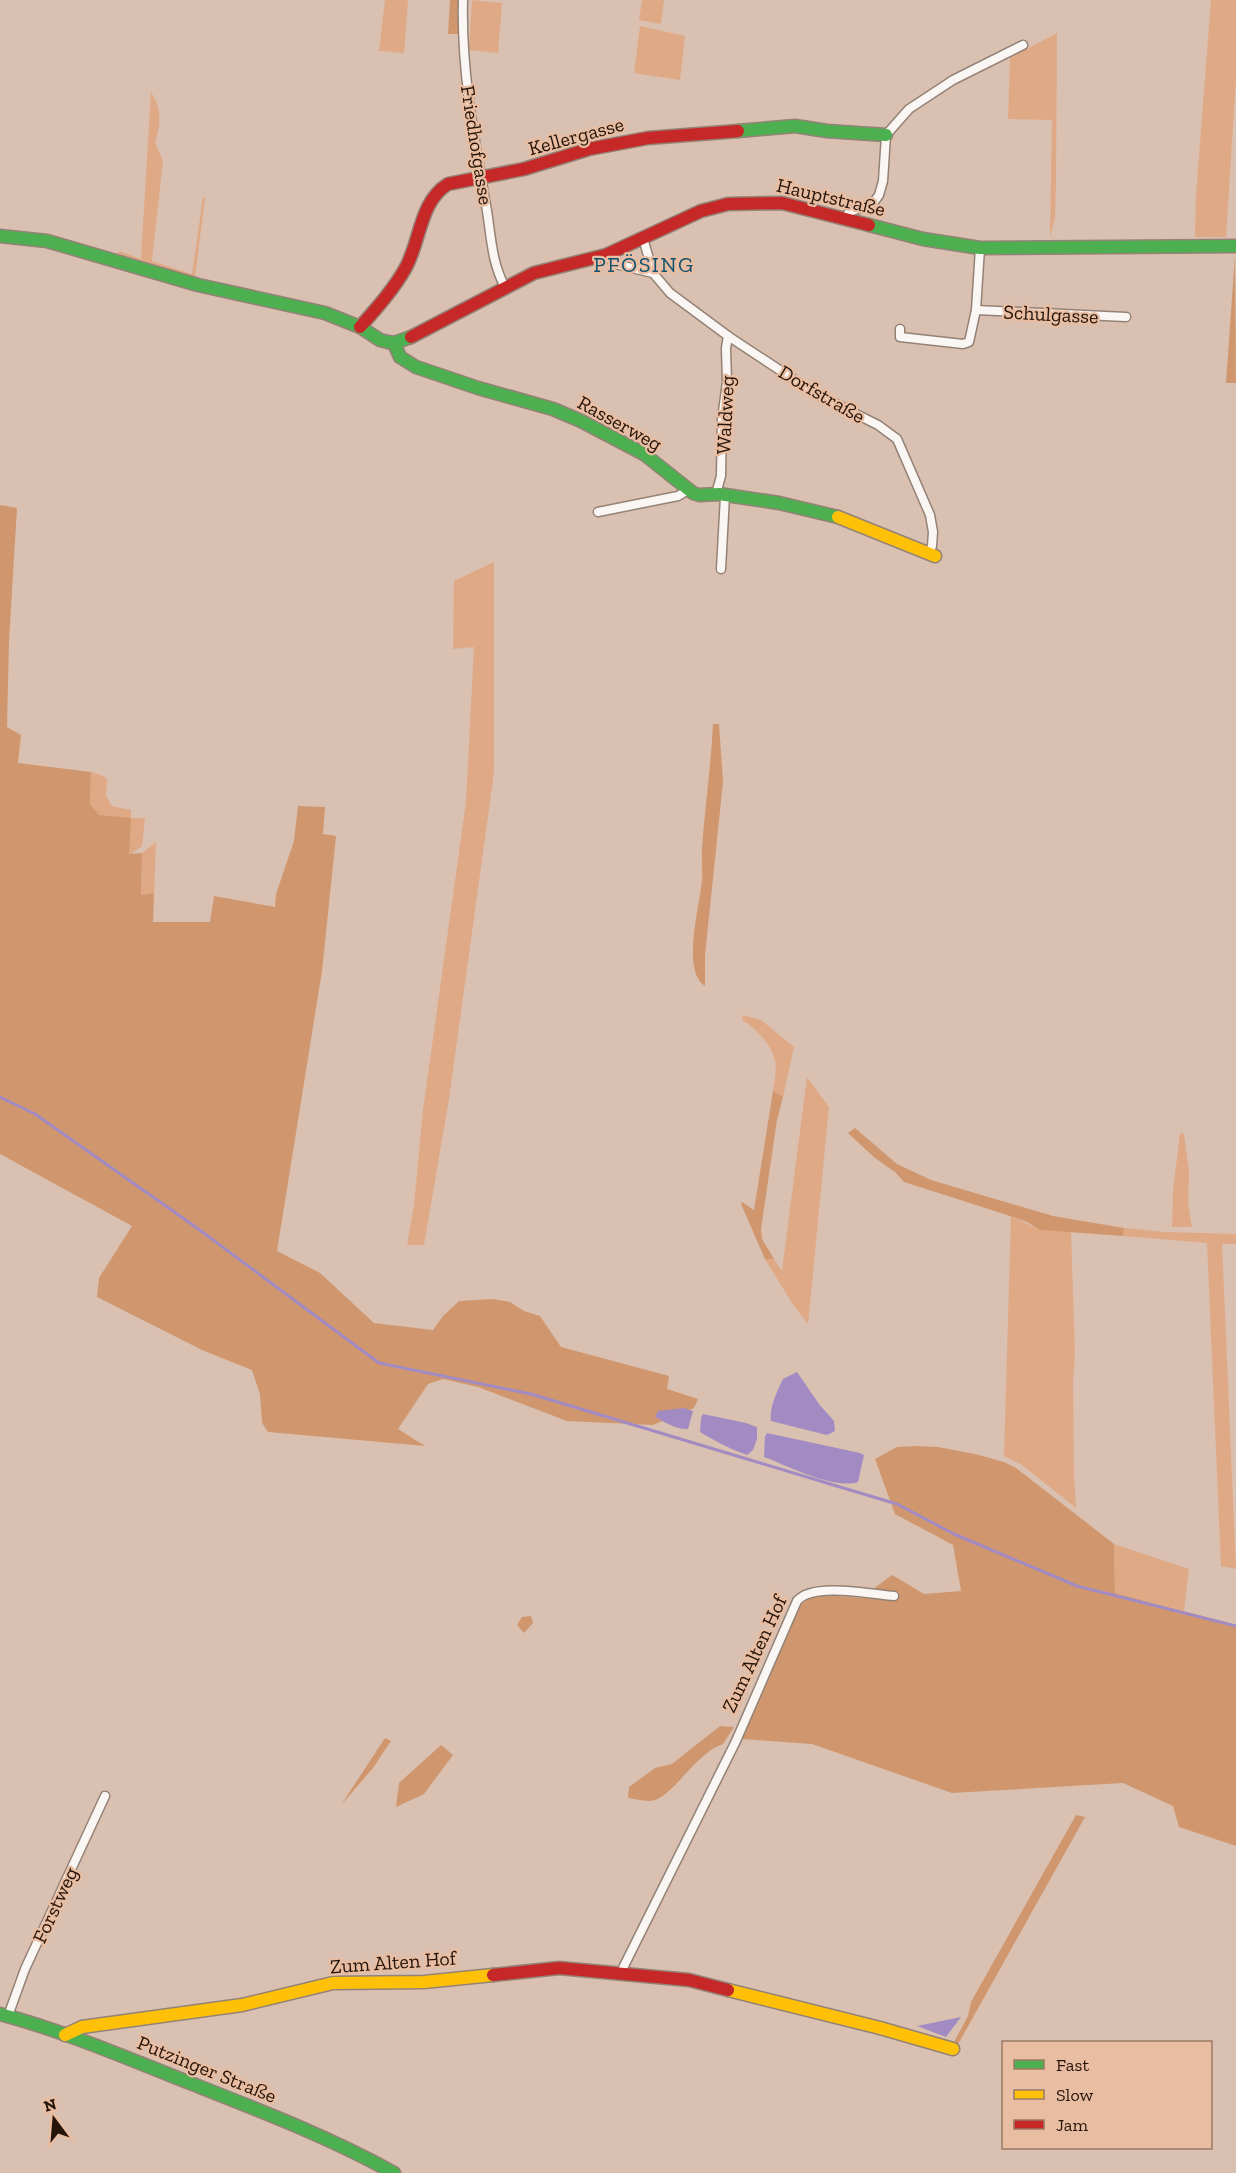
<svg xmlns="http://www.w3.org/2000/svg" width="1236" height="2173" font-family="'Zilla Slab',serif">
  <style>
    .green { fill: #e0a986 }
    .forest { fill: #d0976e }
    .water { fill: #a28bc3 }
    .lines { fill: none; stroke-linecap: round; stroke-linejoin: round }
    .stream { stroke: #a28bc3; stroke-width: 3 }
    .street-casing { stroke: #948276; stroke-width: 11 }
    .fast-casing { stroke: #948276; stroke-width: 15 }
    .slow-casing { stroke: #948276; stroke-width: 15 }
    .jam-casing { stroke: #948276; stroke-width: 15 }
    .street { stroke: #f9f6f3; stroke-width: 8 }
    .fast { stroke: #4caf50; stroke-width: 12 }
    .slow { stroke: #ffc107; stroke-width: 12 }
    .jam { stroke: #c62828; stroke-width: 12 }
    .labels { text-anchor: middle; stroke-width: 4.5; stroke-linejoin: round; paint-order: stroke }
    .street-label { font-size: 20px; fill: #24140a; stroke: #e9bda1 }
    .quarter-label { font-size: 22px; letter-spacing: 1.5px; fill: #0f5170; stroke: #e9bda1 }
  </style>
  <rect width="100%" height="100%" fill="#d9c0b1"/>
  <g class="green">
    <path d="M 385,0 L 408,0 L 404,53 L 379,51 Z"/>
    <path d="M 472,0 L 502,3 L 498,53 L 469,50 Z"/>
    <path d="M 642,0 L 664,0 L 661,24 L 639,20 Z"/>
    <path d="M 1211,0 L 1236,0 L 1236,79 L 1226,237 L 1195,237 L 1196,195 Z"/>
    <path d="M 640,26 L 685,36 L 680,80 L 634,73 Z"/>
    <path d="M 1057,33 L 1056,185 L 1055,217 L 1050,238 L 1052,120 L 1008,119 L 1010,58 Z"/>
    <path d="M 151,92 C 162,109 161,124 155,142 L 163,161 L 152,261 L 192,274 L 203,197 L 205,198 L 195,277 L 191,278 L 121,258 L 117,254 L 119,251 L 141,259 Z"/>
    <path d="M 494,562 L 494,771 L 490,802 L 449,1099 L 424,1245 L 407,1245 L 414,1205 L 423,1110 L 466,802 L 474,647 L 453,649 L 454,581 Z"/>
    <path d="M 91,772 L 101,775 L 107,779 L 106,796 L 112,806 L 131,810 L 131,818 L 145,818 L 142,846 L 131,854 L 129,854 L 90,804 Z"/>
    <path d="M 156,842 L 154,893 L 141,895 L 142,853 Z"/>
    <path d="M 743,1015 L 761,1020 L 794,1047 L 783,1097 L 773,1091 C 774,1080 778,1068 774,1057 C 770,1043 754,1027 742,1020 Z"/>
    <path d="M 807,1077 L 829,1107 L 808,1324 L 792,1303 L 765,1259 L 774,1259 L 782,1271 Z"/>
    <path d="M 1180,1133 L 1184,1134 L 1189,1172 L 1188,1203 L 1192,1227 L 1172,1227 L 1173,1191 Z"/>
    <path d="M 1011,1216 L 1040,1230 L 1071,1232 L 1075,1353 L 1073,1381 L 1074,1476 L 1076,1508 L 1022,1465 L 1004,1456 Z"/>
    <path d="M 1124,1228 L 1165,1232 L 1236,1234 L 1236,1244 L 1222,1244 L 1236,1569 L 1221,1566 L 1207,1243 L 1123,1236 Z"/>
    <path d="M 1114,1544 L 1189,1569 L 1184,1611 L 1115,1593 Z"/>
  </g>
  <g class="forest">
    <path d="M 450,0 L 459,0 L 459,34 L 448,34 Z"/>
    <path d="M 1235,255 L 1236,383 L 1226,383 Z"/>
    <path d="M 0,505 L 17,508 L 9,641 L 7,727 L 21,735 L 18,763 L 91,772 L 90,804 L 99,815 L 131,818 L 129,854 L 142,853 L 141,895 L 154,893 L 153,922 L 210,922 L 214,896 L 275,907 L 276,894 L 294,841 L 298,806 L 325,807 L 323,834 L 336,836 L 322,971 L 277,1251 L 320,1273 L 374,1323 L 433,1330 L 443,1316 L 459,1301 L 493,1299 L 510,1302 L 524,1311 L 540,1316 L 561,1347 L 669,1376 L 667,1389 L 698,1399 L 694,1408 L 653,1425 L 567,1421 L 478,1387 L 443,1379 L 428,1384 L 398,1429 L 425,1446 L 268,1432 L 262,1423 L 260,1394 L 252,1370 L 202,1350 L 97,1297 L 99,1278 L 132,1226 L 0,1154 Z"/>
    <path d="M 713,724 L 719,724 L 723,782 L 705,955 L 705,986 C 696,981 694,968 693,958 C 692,931 699,906 702,880 C 703,869 701,859 702,848 C 705,806 711,766 713,724 Z"/>
    <path d="M 773,1091 L 783,1097 L 777,1120 L 761,1229 L 762,1239 L 774,1259 L 765,1259 L 741,1204 L 742,1202 L 754,1210 Z"/>
    <path d="M 855,1128 L 897,1164 L 931,1180 L 1053,1216 L 1124,1228 L 1123,1236 L 1040,1230 L 1027,1222 L 1004,1214 L 904,1182 L 895,1172 L 875,1158 L 848,1133 Z"/>
    <path d="M 918,1446 L 938,1447 L 975,1454 L 1004,1462 L 1016,1468 L 1114,1544 L 1115,1593 L 1236,1625 L 1236,1846 L 1179,1827 L 1173,1806 L 1123,1783 L 952,1793 L 812,1744 L 741,1739 L 800,1606 L 813,1594 L 861,1598 L 892,1575 L 924,1594 L 961,1591 L 953,1545 L 895,1514 L 875,1459 L 897,1447 Z"/>
    <path d="M 531,1616 L 533,1623 L 524,1633 L 517,1625 L 522,1617 Z"/>
    <path d="M 720,1726 L 734,1727 L 723,1744 C 695,1753 673,1798 651,1801 C 644,1801 635,1799 628,1798 L 629,1787 L 655,1768 L 672,1764 Z"/>
    <path d="M 385,1738 L 391,1741 L 373,1768 L 341,1805 Z"/>
    <path d="M 441,1745 L 453,1755 L 424,1794 L 396,1807 L 399,1783 Z"/>
    <path d="M 1076,1815 L 1085,1817 L 957,2046 L 953,2044 L 968,2016 L 971,2002 Z"/>
  </g>
  <g class="water">
    <path d="M 797,1372 L 819,1404 L 834,1421 L 835,1431 L 827,1435 L 771,1421 C 769,1408 777,1391 783,1379 Z"/>
    <path d="M 684,1408 L 693,1411 L 688,1429 C 676,1430 665,1422 655,1417 L 658,1411 Z"/>
    <path d="M 703,1414 L 746,1423 L 757,1427 L 757,1439 L 753,1450 L 747,1455 C 730,1449 715,1441 700,1432 L 701,1418 Z"/>
    <path d="M 767,1433 L 860,1453 L 864,1455 L 858,1482 C 834,1490 788,1466 764,1457 L 765,1437 Z"/>
    <path d="M 961,2017 L 946,2037 L 917,2026 Z"/>
  </g>
  <g class="lines">
    <path class="stream" d="M 0,1097 L 35,1114 L 197,1228 L 379,1363 L 531,1394 L 840,1487 L 897,1504 L 954,1534 L 1077,1586 L 1236,1626"/>
    <defs>
      <g id="street">
        <path d="M 463,0 C 461,71 475,142 487,211 C 491,236 492,264 505,287"/>
        <path d="M 845,219 L 849,212 L 867,206 L 874,202 L 879,195 L 883,181 L 886,135 L 909,109 L 953,80 L 1023,45"/>
        <path d="M 643,238 L 653,273 L 670,293 L 728,336 L 816,394 L 878,425 L 897,439 L 930,515 L 933,532 L 932,546 L 929,553"/>
        <path d="M 606,255 L 615,264 L 653,273"/>
        <path d="M 976,310 L 1126,317"/>
        <path d="M 900,329 L 900,337 L 963,344 L 969,342 L 976,310 L 980,248"/>
        <path d="M 716,494 L 721,476 L 722,419 L 727,382 L 726,348 L 728,336"/>
        <path d="M 598,512 L 678,496 L 688,490"/>
        <path d="M 721,569 L 725,496"/>
        <path d="M 621,1972 L 736,1741 L 797,1601 C 812,1582 871,1594 894,1596"/>
        <path d="M 8,2016 L 25,1969 L 105,1796"/>
      </g>
      <g id="fast">
        <path d="M 738,131 L 795,126 L 827,131 L 886,135"/>
        <path d="M 869,225 L 923,239 L 980,248 L 1236,246"/>
        <path d="M 0,236 L 47,241 L 198,285 L 325,313 L 360,327 L 380,340 L 388,342 L 394,343 L 411,337"/>
        <path d="M 394,343 L 400,357 L 416,367 L 478,388 L 553,409 L 581,421 L 644,454 L 693,493 L 699,495 L 719,494 L 779,503 L 838,517"/>
        <path d="M 0,2014 C 64,2031 124,2057 185,2081 C 256,2109 327,2136 394,2173"/>
      </g>
      <g id="slow">
        <path d="M 838,517 L 935,556"/>
        <path d="M 728,1990 L 880,2028 L 953,2049"/>
        <path d="M 65,2035 L 82,2027 L 242,2005 L 333,1983 L 424,1982 L 493,1975"/>
      </g>
      <g id="jam">
        <path d="M 360,327 C 376,309 393,290 405,269 C 421,241 419,202 448,184 L 524,169 L 589,149 L 648,138 L 738,131"/>
        <path d="M 411,337 L 534,273 L 606,255 L 701,211 L 728,204 L 782,203 L 869,225"/>
        <path d="M 493,1975 L 559,1968 L 689,1980 L 728,1990"/>
      </g>
    </defs>
    <use href="#street" class="street-casing"/>
    <use href="#fast" class="fast-casing"/>
    <use href="#slow" class="slow-casing"/>
    <use href="#jam" class="jam-casing"/>
    <use href="#street" class="street"/>
    <use href="#fast" class="fast"/>
    <use href="#slow" class="slow"/>
    <use href="#jam" class="jam"/>
  </g>
  <g class="labels">
    <g class="street-label">
      <text transform="translate(576 136) rotate(-15)" y="7">Kellergasse</text>
      <text transform="translate(477 145) rotate(81)" y="7">Friedhofgasse</text>
      <text transform="translate(831 197) rotate(13)" y="7">Hauptstraße</text>
      <text transform="translate(1051 314) rotate(3)" y="7">Schulgasse</text>
      <text transform="translate(822 394) rotate(30)" y="7">Dorfstraße</text>
      <text transform="translate(725 415) rotate(-87)" y="7">Waldweg</text>
      <text transform="translate(620 423) rotate(29)" y="7">Rasserweg</text>
      <text transform="translate(754 1654) rotate(-65)" y="7">Zum Alten Hof</text>
      <text transform="translate(55 1905) rotate(-65)" y="7">Forstweg</text>
      <text transform="translate(393 1962) rotate(-4)" y="7">Zum Alten Hof</text>
      <text transform="translate(207 2069) rotate(22)" y="7">Putzinger Straße</text>
    </g>
    <g class="quarter-label">
      <text x="644" y="272">PFÖSING</text>
    </g>
  </g>
  <rect x="1002" y="2041" width="210" height="108" fill="#e9bda1" stroke="#9a7965" stroke-width="1.5"/>
  <rect x="1014" y="2060" width="30" height="9" fill="#4caf50" stroke="#9a7965" stroke-width="1.5"/>
  <text x="1056" y="2071" font-size="18" fill="#24140a">Fast</text>
  <rect x="1014" y="2090" width="30" height="9" fill="#ffc107" stroke="#9a7965" stroke-width="1.5"/>
  <text x="1056" y="2101" font-size="18" fill="#24140a">Slow</text>
  <rect x="1014" y="2120" width="30" height="9" fill="#c62828" stroke="#9a7965" stroke-width="1.5"/>
  <text x="1056" y="2131" font-size="18" fill="#24140a">Jam</text>
  <g transform="translate(54 2119) rotate(344)" stroke="#e9bda1" stroke-width="4.5" paint-order="stroke">
  <path d="M0-4.5L10 22L0 15L-10 22Z" fill="#24140a"/>
  <text y="-9" font-size="16" font-weight="bold" text-anchor="middle" fill="#24140a">N</text>
  </g>
</svg>
